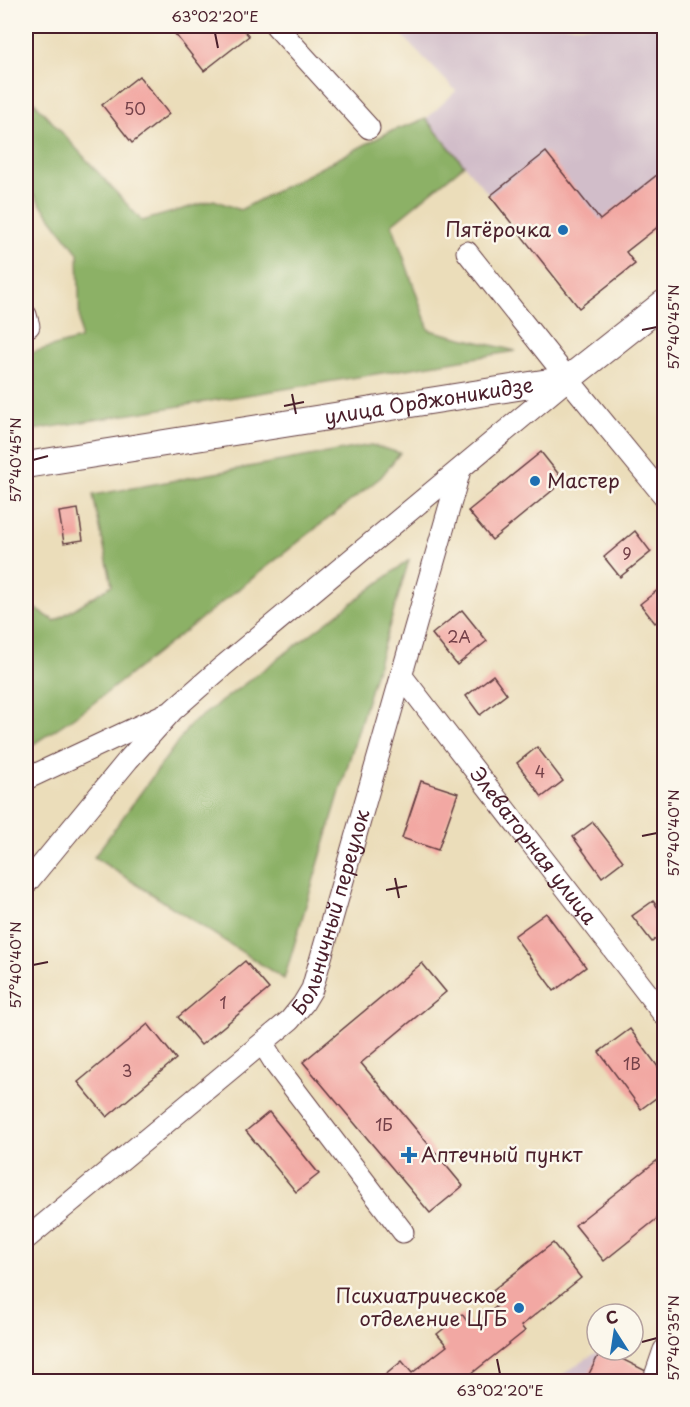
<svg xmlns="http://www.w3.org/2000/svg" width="690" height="1407" font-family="'Playpen Sans',sans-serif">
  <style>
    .industrial { fill: #d1bdc9 }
    .forest { fill: #8cb166; stroke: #6b6848; stroke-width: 1.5 }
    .building { fill: #f2a8a3 }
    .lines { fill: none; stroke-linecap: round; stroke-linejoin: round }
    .minor-casing { stroke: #623c40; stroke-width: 23 }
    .major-casing { stroke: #623c40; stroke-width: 28 }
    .minor { stroke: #fff; stroke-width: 21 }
    .major { stroke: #fff; stroke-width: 26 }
    .ticks { fill: none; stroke: #4a1f2b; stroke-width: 2 }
    .poi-dot { fill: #1f6fb2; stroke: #fbf7ec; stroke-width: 2 }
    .labels { text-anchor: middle; stroke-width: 5; stroke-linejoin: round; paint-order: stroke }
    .number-label { font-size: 16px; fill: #744149 }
    .poi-label { font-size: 20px; fill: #4a1f2b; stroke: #fbf7ec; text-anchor: end }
    .street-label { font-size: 20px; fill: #4a1f2b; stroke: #fbf7ec }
    .neatline { fill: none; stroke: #4a1f2b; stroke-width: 2 }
    .ticks-label { font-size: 15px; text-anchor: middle; fill: #4a1f2b }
  </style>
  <rect width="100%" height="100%" fill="#fbf7ec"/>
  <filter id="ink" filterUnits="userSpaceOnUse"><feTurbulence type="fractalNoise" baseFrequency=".0167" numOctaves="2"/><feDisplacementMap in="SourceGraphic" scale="12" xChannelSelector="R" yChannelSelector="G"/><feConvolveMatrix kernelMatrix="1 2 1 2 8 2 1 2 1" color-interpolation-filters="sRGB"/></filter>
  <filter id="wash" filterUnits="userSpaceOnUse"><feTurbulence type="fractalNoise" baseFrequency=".008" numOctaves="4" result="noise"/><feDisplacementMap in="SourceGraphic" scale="24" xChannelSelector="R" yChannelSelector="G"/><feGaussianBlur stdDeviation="1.35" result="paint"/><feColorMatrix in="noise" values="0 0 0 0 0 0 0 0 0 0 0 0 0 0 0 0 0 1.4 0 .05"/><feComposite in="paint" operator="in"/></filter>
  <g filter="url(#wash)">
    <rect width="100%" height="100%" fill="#ebddba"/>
    <g class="industrial">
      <path d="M 393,26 L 664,26 L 664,172 L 663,173 L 662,172 L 600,220 L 546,152 L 490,196 L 426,119 L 456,91 Z"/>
      <path d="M 600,1350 L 604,1350 L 664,1382 L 551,1382 Z"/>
    </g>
    <g class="forest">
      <path d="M 26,93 L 142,221 L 214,200 L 240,210 L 389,132 L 426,119 L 464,165 L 392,224 L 429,330 L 516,351 L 34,430 L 26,371 L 26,354 L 80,339 L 78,253 L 26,185 Z"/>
      <path d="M 371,445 L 400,453 L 381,477 L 86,709 L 26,749 L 26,603 L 55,621 L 112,585 L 93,495 Z"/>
      <path d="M 409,560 L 284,979 L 94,857 L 190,725 Z"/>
    </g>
    <g id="blocks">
      <g class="building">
        <path d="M 176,26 L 240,26 L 249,36 L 204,71 L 171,29 Z"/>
        <path d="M 139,76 L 169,114 L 132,143 L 102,105 Z"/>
        <path d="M 546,152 L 600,220 L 662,171 L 663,173 L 664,172 L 664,222 L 626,252 L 635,264 L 579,308 L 490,196 Z"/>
        <path d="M 541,452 L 564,481 L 492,540 L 468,511 Z"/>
        <path d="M 78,509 L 83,540 L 64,543 L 59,512 Z"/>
        <path d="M 635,531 L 651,552 L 620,577 L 604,557 Z"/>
        <path d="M 664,585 L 664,616 L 655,623 L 640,604 Z"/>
        <path d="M 462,610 L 487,641 L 457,665 L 432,634 Z"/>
        <path d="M 493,675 L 507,694 L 480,715 L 466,696 Z"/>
        <path d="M 537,747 L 563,781 L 542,797 L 517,763 Z"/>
        <path d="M 421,781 L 458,793 L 438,850 L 402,838 Z"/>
        <path d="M 593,822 L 623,861 L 602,877 L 573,837 Z"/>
        <path d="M 653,901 L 664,916 L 664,932 L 652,942 L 632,916 Z"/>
        <path d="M 546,913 L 586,967 L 554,991 L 514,936 Z"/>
        <path d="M 245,961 L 269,989 L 201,1045 L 178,1017 Z"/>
        <path d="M 422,963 L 446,992 L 361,1063 L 463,1186 L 430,1213 L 303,1062 Z"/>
        <path d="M 148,1024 L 176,1059 L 107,1117 L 78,1082 Z"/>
        <path d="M 630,1029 L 664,1075 L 664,1092 L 641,1109 L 599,1052 Z"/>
        <path d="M 269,1112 L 319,1174 L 296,1192 L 246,1131 Z"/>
        <path d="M 664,1155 L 664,1213 L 604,1261 L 575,1225 Z"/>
        <path d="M 553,1243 L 581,1278 L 521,1326 L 525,1331 L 461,1382 L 377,1382 L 402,1361 L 412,1373 L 447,1346 L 437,1334 L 462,1314 L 471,1327 L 502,1302 L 493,1290 Z"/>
        <path d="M 601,1350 L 604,1350 L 646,1371 L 641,1382 L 585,1382 Z"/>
      </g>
    </g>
  </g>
  <g filter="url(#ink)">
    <use href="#blocks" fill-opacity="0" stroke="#623c40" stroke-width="1.5"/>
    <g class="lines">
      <defs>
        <g id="minor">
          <path d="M 276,26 L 369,128"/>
          <path d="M 467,252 L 568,379 L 664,496"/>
          <path d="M 26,315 L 29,326 L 26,327"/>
          <path id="s1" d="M 401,675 L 664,1015"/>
          <path d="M 26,779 L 165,714"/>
          <path d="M 26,884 L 128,760 L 173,710 L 222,667 L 568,379"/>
          <path d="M 263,1044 L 276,1065 L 403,1232"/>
          <path id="s2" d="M 26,1239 L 290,1020 L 303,1004 L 312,989 L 460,470"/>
          <path d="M 653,1382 L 664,1350"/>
        </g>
        <g id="major">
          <path id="s3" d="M 26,465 L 568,379 L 664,303"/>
        </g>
      </defs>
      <use href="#minor" class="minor-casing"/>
      <use href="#major" class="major-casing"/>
      <use href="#minor" class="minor"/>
      <use href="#major" class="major"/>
    </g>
  </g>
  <path class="ticks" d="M 215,33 L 218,48M 642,330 L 657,327M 292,394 L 296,414M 284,406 L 304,402M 33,460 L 48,456M 642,836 L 657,833M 395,878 L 399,898M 386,890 L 407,886M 33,965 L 48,962M 642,1342 L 657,1338M 497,1359 L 500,1374"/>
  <g class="poi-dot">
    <circle cx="563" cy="230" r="6"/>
    <circle cx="535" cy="481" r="6"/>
    <path d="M406 1146h6v6h6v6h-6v6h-6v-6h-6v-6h6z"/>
    <circle cx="519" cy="1308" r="6"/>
  </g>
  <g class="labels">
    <g class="number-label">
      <text x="135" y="115">50</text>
      <text x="627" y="560">9</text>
      <text x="459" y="643">2А</text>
      <text x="540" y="778">4</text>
      <text x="223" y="1009">1</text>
      <text x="632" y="1070">1В</text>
      <text x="127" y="1077">3</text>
      <text x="384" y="1131">1Б</text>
    </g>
    <g class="poi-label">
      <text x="551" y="237">Пятёрочка</text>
      <text x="547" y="488" text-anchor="start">Мастер</text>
      <text x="421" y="1162" text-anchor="start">Аптечный пункт</text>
      <text x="507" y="1303">Психиатрическое<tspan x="507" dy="23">отделение ЦГБ</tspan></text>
    </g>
    <g class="street-label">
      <text dy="7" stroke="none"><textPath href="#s3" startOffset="408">улица Орджоникидзе</textPath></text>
      <text dy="7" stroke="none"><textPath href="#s1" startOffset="216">Элеваторная улица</textPath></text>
      <text dy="7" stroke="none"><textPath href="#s2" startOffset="460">Больничный переулок</textPath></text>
    </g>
  </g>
  <rect width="690" height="1407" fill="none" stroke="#fbf7ec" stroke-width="66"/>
  <g transform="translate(615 1332) rotate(348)"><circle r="28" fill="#fbf7ec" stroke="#b4a19f" stroke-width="1.5"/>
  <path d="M0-4.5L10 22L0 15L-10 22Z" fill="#1f6fb2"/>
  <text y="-9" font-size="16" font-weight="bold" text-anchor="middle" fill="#4a1f2b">С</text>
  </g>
  <rect x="33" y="33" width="624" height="1341" class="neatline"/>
  <g class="ticks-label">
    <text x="215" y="22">63°02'20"E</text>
    <text transform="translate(674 327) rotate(-90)" y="5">57°40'45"N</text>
    <text transform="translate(16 460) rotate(-90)" y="5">57°40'45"N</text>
    <text transform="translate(674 833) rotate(-90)" y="5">57°40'40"N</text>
    <text transform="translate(16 965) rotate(-90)" y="5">57°40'40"N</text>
    <text transform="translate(674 1338) rotate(-90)" y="5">57°40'35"N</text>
    <text x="500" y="1396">63°02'20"E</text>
  </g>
</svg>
